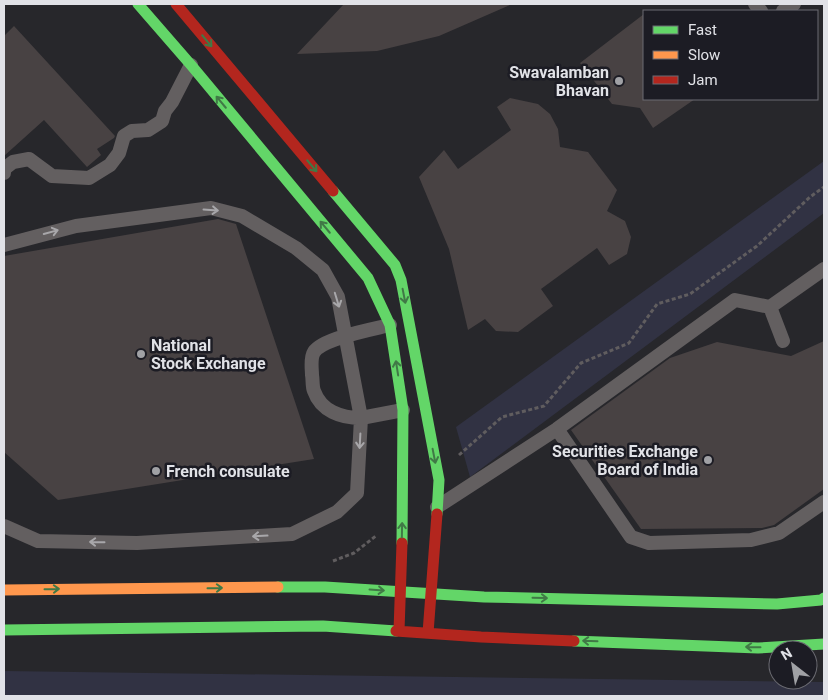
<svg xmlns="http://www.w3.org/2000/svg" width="828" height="700" font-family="Roboto,sans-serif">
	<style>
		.green { fill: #313243 }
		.building { fill: #484243 }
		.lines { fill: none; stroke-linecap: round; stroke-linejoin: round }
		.path { stroke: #605d5f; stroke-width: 3; stroke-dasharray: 4 2.5; stroke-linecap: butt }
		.lane { stroke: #635f60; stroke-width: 14 }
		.fast { stroke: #63d668; stroke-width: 11 }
		.slow { stroke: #ff974d; stroke-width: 11 }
		.jam { stroke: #b3261e; stroke-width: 11 }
		.oneway { stroke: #407946 }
		.oneway2 { stroke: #a8a7aa }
		.poi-dot { fill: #a0a1a5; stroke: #1c1c24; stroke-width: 2 }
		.labels { text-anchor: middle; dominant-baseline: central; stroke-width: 5; stroke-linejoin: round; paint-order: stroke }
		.poi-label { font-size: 16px; font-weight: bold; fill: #e1e2e7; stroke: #1c1c24; text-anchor: end }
	</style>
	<rect width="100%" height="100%" fill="#27272b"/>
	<path class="green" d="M 824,161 L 824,213 L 470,477 L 456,427 Z
		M 4,671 L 824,682 L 824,696 L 4,696 Z"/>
	<path class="building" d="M 344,4 L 512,4 L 439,36 L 377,51 L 297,54 Z
		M 644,14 L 644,99 L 695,99 L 653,128 L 640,108 L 612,104 L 580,63 Z
		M 14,26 L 115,136 L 114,138 L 97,149 L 101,155 L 87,167 L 44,120 L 4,156 L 4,36 Z
		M 510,98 L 538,104 L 550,114 L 558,129 L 560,147 L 588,152 L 617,190 L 607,211 L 625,221 L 631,237 L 627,254 L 609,265 L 597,248 L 541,289 L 553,306 L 518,332 L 496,331 L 485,319 L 468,330 L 449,249 L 419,177 L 444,150 L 458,169 L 511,130 L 497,107 Z
		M 218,219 L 236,224 L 314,459 L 58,500 L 4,452 L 4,256 Z
		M 824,341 L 824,489 L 774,525 L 762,528 L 641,529 L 571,430 L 670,358 L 717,342 L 791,356 Z"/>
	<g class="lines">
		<path class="path" d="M 459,455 L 502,417 L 544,406 L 581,363 L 629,343 L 657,304 L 690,294 L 757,246 L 810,197 L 824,187
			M 333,561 L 354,553 L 377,535"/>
		<path class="lane" d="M 755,4 L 761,11
			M 783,11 L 794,4
			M 4,173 L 4,169 L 13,162 L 29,159 L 52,176 L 89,178 L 110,165 L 119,153 L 124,136 L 132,131 L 148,130 L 162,121 L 165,111 L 172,102 L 191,65
			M 4,245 L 76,226 L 211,208 L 242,216 L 296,248 L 323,270 L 338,297 L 361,418 C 341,418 321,411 314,391 C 312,386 313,380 312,375 C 312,369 310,358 314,352 C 323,338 374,329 390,325
			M 770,307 L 783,341
			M 557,429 L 631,537 L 649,543 L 751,540 L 779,533 L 824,502
			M 437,507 L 557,429 L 735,300 L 770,307 L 824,269
			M 4,526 L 38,541 L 137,543 L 292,534 L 337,512 L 357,493 L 361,418 L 403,410"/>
		<path class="fast" d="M 138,4 L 191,65 L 368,278 L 390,325 L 403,410 L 402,543
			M 333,191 L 395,265 L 401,280 L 439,480 L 437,514
			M 278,587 L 325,587 L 484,597 L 777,604 L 821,600 L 824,598
			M 4,630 L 323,626 L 396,631
			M 574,641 L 758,648 L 824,644"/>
		<path class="slow" d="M 4,590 L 278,587"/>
		<path class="jam" d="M 176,4 L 333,191
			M 396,631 L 481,637 L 574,641
			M 399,631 L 402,543
			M 428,633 L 437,514"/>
	</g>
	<defs><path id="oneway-shaft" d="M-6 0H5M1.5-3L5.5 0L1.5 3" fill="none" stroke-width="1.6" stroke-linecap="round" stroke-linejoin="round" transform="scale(1.25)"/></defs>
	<g class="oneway">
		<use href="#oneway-shaft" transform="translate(207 41) rotate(50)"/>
		<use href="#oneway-shaft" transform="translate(221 102) rotate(-130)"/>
		<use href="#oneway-shaft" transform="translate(312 166) rotate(50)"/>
		<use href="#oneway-shaft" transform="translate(325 227) rotate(-130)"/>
		<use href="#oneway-shaft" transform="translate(404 296) rotate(79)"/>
		<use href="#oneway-shaft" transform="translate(397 368) rotate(-99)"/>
		<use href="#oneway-shaft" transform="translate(434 456) rotate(79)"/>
		<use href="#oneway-shaft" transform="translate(402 530) rotate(-89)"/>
		<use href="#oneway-shaft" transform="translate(215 588) rotate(-1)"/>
		<use href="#oneway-shaft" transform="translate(52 589) rotate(-1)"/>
		<use href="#oneway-shaft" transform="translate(377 590) rotate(4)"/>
		<use href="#oneway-shaft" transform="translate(540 598) rotate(1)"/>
		<use href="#oneway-shaft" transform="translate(590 641) rotate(-178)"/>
		<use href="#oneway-shaft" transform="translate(753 647) rotate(-179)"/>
	</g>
	<g class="oneway2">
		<use href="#oneway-shaft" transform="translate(211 210) rotate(4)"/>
		<use href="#oneway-shaft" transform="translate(51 232) rotate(-15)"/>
		<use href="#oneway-shaft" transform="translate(337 300) rotate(73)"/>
		<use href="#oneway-shaft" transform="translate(360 441) rotate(93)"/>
		<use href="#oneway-shaft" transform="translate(260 536) rotate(177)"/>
		<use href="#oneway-shaft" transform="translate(97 542) rotate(-179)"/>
	</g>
	<g class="poi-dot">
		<circle cx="619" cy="81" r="5"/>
		<circle cx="141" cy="354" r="5"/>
		<circle cx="708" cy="460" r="5"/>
		<circle cx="156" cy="471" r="5"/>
	</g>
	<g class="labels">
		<g class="poi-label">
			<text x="609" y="72">Swavalamban<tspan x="609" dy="18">Bhavan</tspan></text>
			<text x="151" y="345" text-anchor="start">National<tspan x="151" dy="18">Stock Exchange</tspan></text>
			<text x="698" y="451">Securities Exchange<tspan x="698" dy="18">Board of India</tspan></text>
			<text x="166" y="471" text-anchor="start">French consulate</text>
		</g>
	</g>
	<rect width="828" height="700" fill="none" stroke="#e1e2e7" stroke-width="10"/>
	<rect x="643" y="10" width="175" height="90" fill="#1c1c24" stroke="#6b6b72"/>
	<rect x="653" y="26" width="25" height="8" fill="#63d668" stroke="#6b6b72"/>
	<text x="688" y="35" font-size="15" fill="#e1e2e7">Fast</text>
	<rect x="653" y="51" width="25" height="8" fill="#ff974d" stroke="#6b6b72"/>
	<text x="688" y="60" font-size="15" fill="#e1e2e7">Slow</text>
	<rect x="653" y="76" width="25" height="8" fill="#b3261e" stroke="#6b6b72"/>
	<text x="688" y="85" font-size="15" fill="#e1e2e7">Jam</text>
	<g transform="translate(793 665) rotate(329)"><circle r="24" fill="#1c1c24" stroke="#6b6b72"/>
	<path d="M0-4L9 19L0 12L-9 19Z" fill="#a0a1a5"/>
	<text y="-8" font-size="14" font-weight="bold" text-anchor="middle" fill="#e1e2e7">N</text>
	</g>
</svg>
